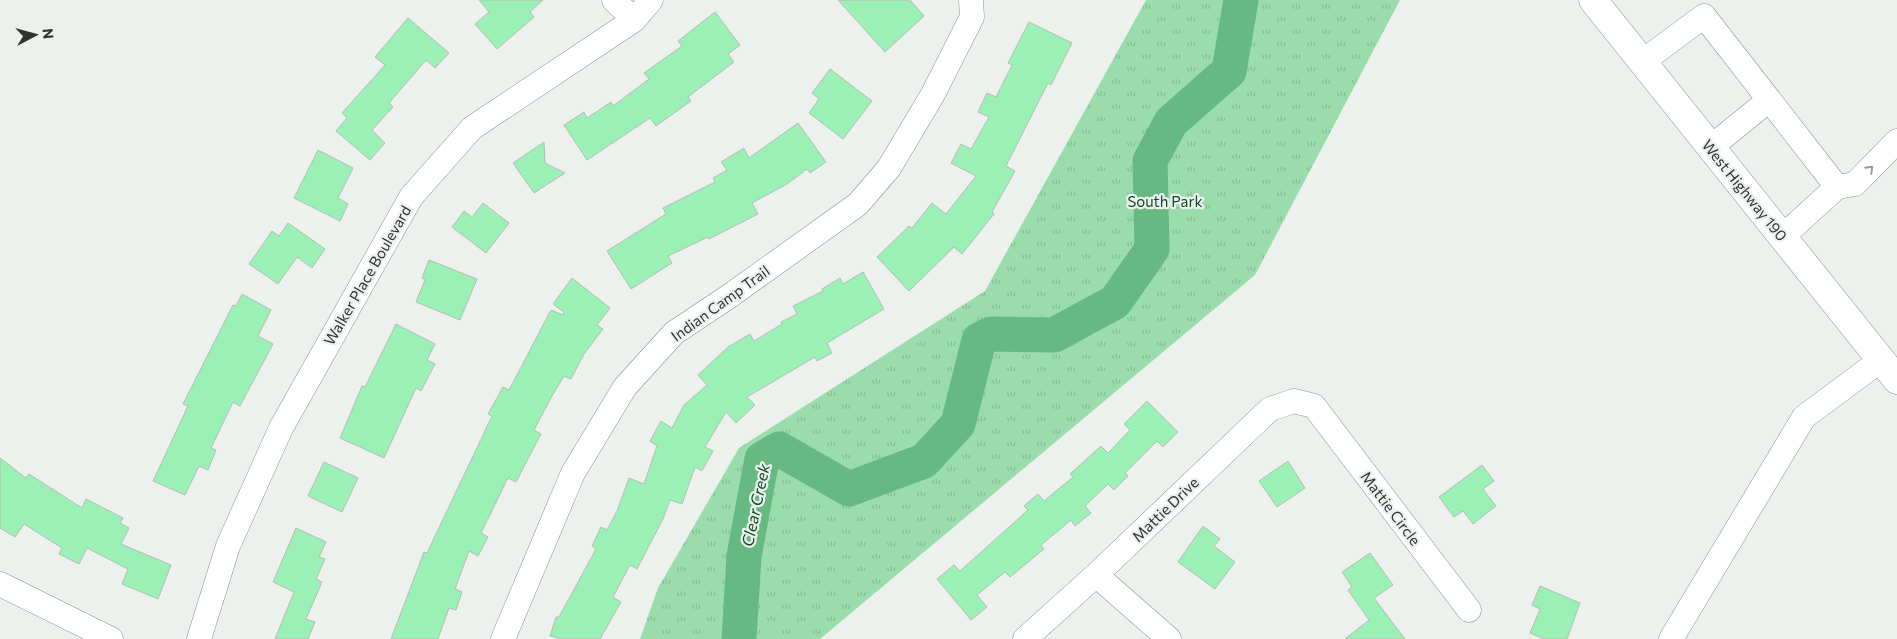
<svg xmlns="http://www.w3.org/2000/svg" width="1897" height="639" font-family="Commissioner,sans-serif">
	<style>
		.grass { fill: url(#grass-tufts) }
		.lines { fill: none; stroke-linecap: round; stroke-linejoin: round }
		.river { stroke: #66ba81; stroke-width: 35 }
		.building { fill: #9bf0b5; stroke: #b7bcb8 }
		.minor-casing { stroke: #8d928e; stroke-width: 25 }
		.major-casing { stroke: #8d928e; stroke-width: 29 }
		.minor { stroke: #fff; stroke-width: 24 }
		.major { stroke: #fff; stroke-width: 28 }
		.oneway { stroke: #989a98 }
		.labels { text-anchor: middle; dominant-baseline: central; stroke-width: 4.5; stroke-linejoin: round; paint-order: stroke }
		.street-label { font-size: 15px; fill: #323432; stroke: #ecf1ed }
		.park-label { font-size: 15px; fill: #084b26; stroke: #ecf1ed }
		.water-label { font-size: 16px; font-style: italic; fill: #0d4e29; stroke: #ecf1ed }
	</style>
	<defs>
		<pattern id="grass-tufts" width="24" height="20" patternUnits="userSpaceOnUse" patternTransform="scale(1.25)"><rect width="24" height="20" fill="#9bdcad"/><path d="M3 7l-1-3M5 7V3M7 7l1-3M15 17l-1-3M17 17v-4M19 17l1-3" fill="none" stroke="#86bd95"/></pattern>
	</defs>
	<rect width="100%" height="100%" fill="#ecf1ed"/>
	<path class="grass" d="M 1146,0 L 1400,0 L 1255,275 L 820,639 L 640,639 L 658,588 L 739,448 L 985,291 Z"/>
	<g class="lines">
		<path class="river" d="M 739,639 L 744,556 L 762,459 L 779,449 L 849,489 L 924,461 L 958,424 L 979,340 L 991,334 L 1054,335 L 1115,302 L 1152,249 L 1150,161 L 1171,122 L 1229,71 L 1241,0"/>
	</g>
	<path class="building" d="M 479,0 L 543,0 L 530,12 L 534,17 L 497,49 L 475,24 L 489,12 Z
		M 838,0 L 910,0 L 924,16 L 885,52 Z
		M 715,12 L 740,45 L 728,54 L 734,62 L 688,97 L 691,101 L 656,126 L 650,118 L 587,160 L 564,125 L 584,112 L 587,118 L 611,102 L 613,106 L 649,79 L 644,73 L 682,46 L 678,41 Z
		M 408,18 L 449,53 L 435,68 L 426,60 L 389,103 L 393,107 L 372,130 L 385,143 L 370,160 L 336,131 L 347,118 L 342,113 L 385,65 L 375,57 Z
		M 1029,22 L 1072,43 L 1051,85 L 1048,83 L 1006,166 L 1015,171 L 992,212 L 994,214 L 962,254 L 954,247 L 909,291 L 877,257 L 909,226 L 912,228 L 932,203 L 946,214 L 976,176 L 951,163 L 961,144 L 971,149 L 989,117 L 978,112 L 987,93 L 996,97 L 1012,65 L 1008,63 Z
		M 830,69 L 872,101 L 843,139 L 809,113 L 819,99 L 812,93 Z
		M 798,123 L 826,162 L 810,173 L 807,169 L 787,184 L 752,203 L 758,214 L 709,239 L 708,237 L 668,256 L 672,263 L 631,289 L 607,251 L 666,214 L 663,208 L 715,182 L 713,178 L 727,170 L 721,162 L 744,148 L 749,158 Z
		M 544,142 L 545,163 L 565,173 L 534,193 L 513,163 Z
		M 318,150 L 353,168 L 338,198 L 348,204 L 340,221 L 294,198 Z
		M 483,203 L 509,223 L 486,253 L 452,227 L 464,211 L 472,217 Z
		M 288,223 L 325,249 L 312,268 L 297,257 L 278,284 L 249,264 L 272,231 L 279,236 Z
		M 429,260 L 477,279 L 460,320 L 416,302 L 425,280 L 422,278 Z
		M 863,272 L 884,309 L 827,343 L 832,353 L 817,361 L 815,357 L 747,397 L 755,405 L 736,423 L 726,412 L 705,447 L 713,451 L 702,471 L 695,467 L 682,504 L 670,500 L 663,519 L 637,569 L 630,565 L 613,597 L 621,602 L 600,639 L 562,639 L 550,636 L 556,617 L 559,617 L 596,549 L 592,546 L 601,527 L 607,530 L 617,511 L 629,478 L 644,484 L 657,446 L 650,441 L 661,421 L 672,428 L 684,405 L 707,385 L 698,375 L 728,347 L 750,334 L 754,341 L 782,324 L 781,322 L 797,314 L 793,306 L 823,291 L 822,289 L 840,278 L 843,284 Z
		M 572,278 L 610,308 L 597,325 L 603,329 L 584,354 L 571,379 L 564,376 L 552,396 L 534,430 L 541,434 L 516,482 L 508,478 L 481,533 L 488,537 L 478,556 L 469,551 L 455,589 L 462,592 L 456,610 L 449,608 L 438,639 L 391,639 L 424,552 L 427,553 L 492,416 L 488,414 L 503,387 L 509,390 L 551,310 L 563,315 L 564,312 L 553,304 Z
		M 242,294 L 271,310 L 258,336 L 273,344 L 240,406 L 233,402 L 211,448 L 216,450 L 208,470 L 199,466 L 185,495 L 153,481 L 188,406 L 183,404 L 233,305 L 236,306 Z
		M 396,324 L 435,344 L 427,360 L 435,364 L 421,391 L 416,388 L 384,458 L 340,438 L 362,386 L 365,387 Z
		M 1147,401 L 1178,432 L 1163,447 L 1157,441 L 1125,473 L 1128,476 L 1114,490 L 1108,484 L 1085,506 L 1091,513 L 1075,526 L 1071,520 L 1041,545 L 1044,549 L 1010,577 L 1005,572 L 977,595 L 987,607 L 971,620 L 937,579 L 954,565 L 960,571 L 1028,510 L 1024,506 L 1038,494 L 1044,501 L 1073,477 L 1070,474 L 1101,446 L 1108,453 L 1130,430 L 1124,424 Z
		M 0,458 L 26,478 L 29,474 L 82,508 L 86,499 L 123,518 L 120,523 L 129,528 L 121,544 L 171,565 L 158,599 L 122,584 L 128,569 L 87,548 L 79,564 L 59,554 L 62,548 L 24,524 L 15,537 L 0,528 Z
		M 1288,461 L 1305,488 L 1277,507 L 1259,481 Z
		M 324,462 L 358,478 L 342,512 L 308,496 Z
		M 1482,465 L 1494,481 L 1483,489 L 1496,506 L 1473,524 L 1463,511 L 1454,517 L 1439,497 Z
		M 1203,526 L 1220,539 L 1214,546 L 1235,562 L 1215,589 L 1178,562 Z
		M 296,528 L 326,542 L 319,557 L 325,559 L 316,579 L 322,582 L 306,619 L 315,622 L 308,639 L 275,639 L 294,592 L 273,582 Z
		M 1370,553 L 1393,585 L 1374,598 L 1405,639 L 1345,639 L 1369,620 L 1348,590 L 1352,587 L 1342,572 Z
		M 1540,586 L 1580,603 L 1567,639 L 1544,639 L 1530,633 L 1540,609 L 1532,605 Z"/>
	<g class="lines">
		<g class="minor-casing">
			<path id="minor" d="M 614,0 L 634,20
				M 1642,62 L 1704,16 L 1837,187 L 1782,237
				M 1711,147 L 1769,100
				M 1837,187 L 1855,184 L 1897,141
				M 1096,575 L 1169,639
				M 0,584 L 111,639
				M 199,639 L 228,546 L 281,428 L 411,197 L 472,128 L 634,20 L 651,0
				M 503,639 L 573,473 L 625,387 L 674,333 L 731,295 L 858,204 L 889,168 L 933,94 L 972,17 L 971,0
				M 1025,639 L 1096,575 L 1270,409 L 1294,401 L 1314,406 L 1469,610
				M 1671,639 L 1804,417 L 1881,360"/>
		</g>
		<g class="major-casing">
			<path id="major" d="M 1593,0 L 1897,380"/>
		</g>
		<use href="#minor" class="minor"/>
		<use href="#major" class="major"/>
	</g>
	<defs><path id="oneway-chevron" d="M-2-3.5L2.5 0L-2 3.5" fill="none" stroke-width="1.6" stroke-linecap="round" stroke-linejoin="round" transform="scale(1.25)"/></defs>
	<use class="oneway" href="#oneway-chevron" transform="translate(1870 169) rotate(-45)"/>
	<g class="labels">
		<g class="street-label">
			<text transform="translate(1745 190) rotate(51)">West Highway 190</text>
			<text transform="translate(367 275) rotate(-60)">Walker Place Boulevard</text>
			<text transform="translate(720 303) rotate(-36)">Indian Camp Trail</text>
			<text transform="translate(1391 508) rotate(53)">Mattie Circle</text>
			<text transform="translate(1165 509) rotate(-44)">Mattie Drive</text>
		</g>
		<g class="park-label">
			<text x="1165" y="201">South Park</text>
		</g>
		<g class="water-label">
			<text transform="translate(755 505) rotate(-78)">Clear Creek</text>
		</g>
	</g>
	<g transform="translate(35 35) rotate(84)" stroke="#ecf1ed" stroke-width="4" paint-order="stroke">
	<path d="M0-4L9 19L0 12L-9 19Z" fill="#323432"/>
	<text y="-8" font-size="14" font-weight="bold" text-anchor="middle" fill="#323432">N</text>
	</g>
</svg>
